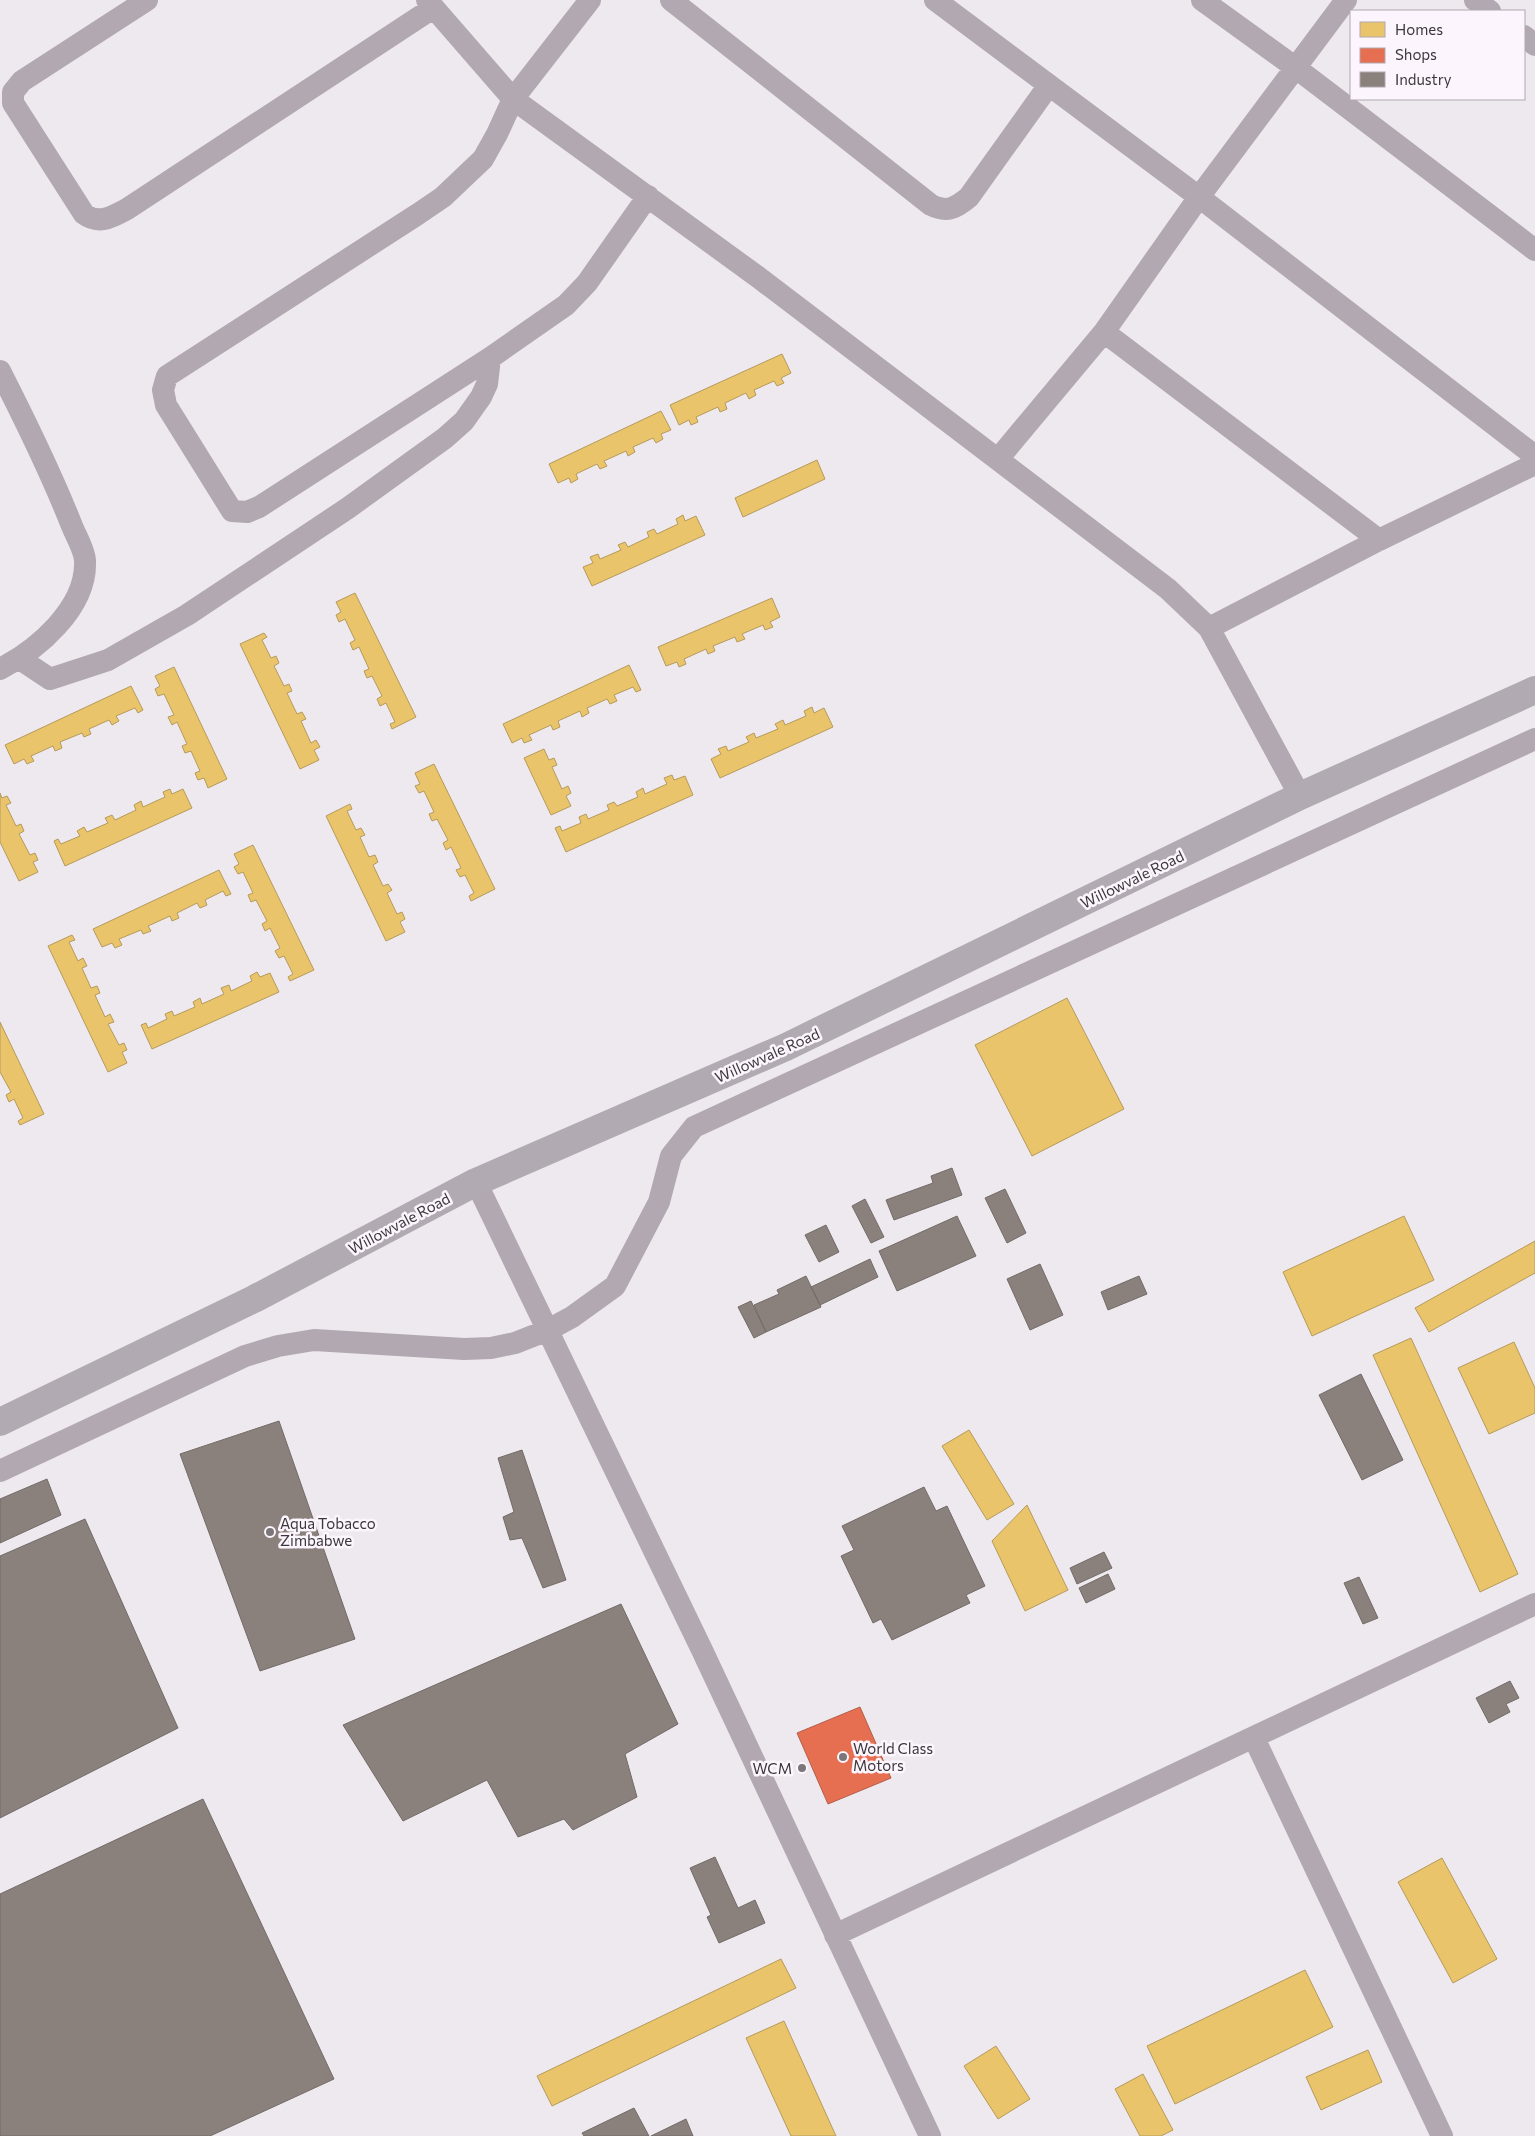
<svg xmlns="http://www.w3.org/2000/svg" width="1535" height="2136" font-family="Commissioner,sans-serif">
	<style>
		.homes { fill: #e9c46a; stroke: #b59a5c }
		.shops { fill: #e76f51; stroke: #b35e4a }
		.industry { fill: #8a817c; stroke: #726b68 }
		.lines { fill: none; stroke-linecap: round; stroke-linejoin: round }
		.minor { stroke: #b1a8b1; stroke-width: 22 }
		.major { stroke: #b2aab3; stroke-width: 28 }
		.poi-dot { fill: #7a767a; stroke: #fcf5fd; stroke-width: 2 }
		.labels { text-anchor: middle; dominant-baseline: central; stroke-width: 5; stroke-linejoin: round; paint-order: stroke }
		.street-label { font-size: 15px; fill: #3b383b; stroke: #fcf5fd }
		.poi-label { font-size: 15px; fill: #3b383b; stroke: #fcf5fd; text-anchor: start }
	</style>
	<rect width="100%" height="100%" fill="#eee9ee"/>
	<path class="homes" d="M 782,354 L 791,373 L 781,378 L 784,383 L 777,386 L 774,381 L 754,390 L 756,395 L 749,399 L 746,393 L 725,403 L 727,409 L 720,412 L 718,407 L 696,417 L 698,422 L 691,425 L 689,420 L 679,425 L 670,405 Z
		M 661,411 L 671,430 L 661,434 L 663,439 L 656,443 L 653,438 L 633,447 L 635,452 L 628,456 L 626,451 L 604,461 L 607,466 L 600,469 L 597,464 L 576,474 L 578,479 L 571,483 L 569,478 L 558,483 L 549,464 Z
		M 817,460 L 825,479 L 743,517 L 735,498 Z
		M 683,515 L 685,521 L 696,516 L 705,535 L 592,586 L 583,567 L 593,563 L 590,557 L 598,554 L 600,559 L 621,550 L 618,545 L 625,542 L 628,547 L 649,537 L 647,532 L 654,529 L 657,534 L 678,524 L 676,519 Z
		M 355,593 L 416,717 L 392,729 L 390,724 L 395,722 L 386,703 L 380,706 L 377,699 L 382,696 L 372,676 L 367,678 L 364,671 L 369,669 L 359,647 L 353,650 L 350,643 L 355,640 L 345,619 L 339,622 L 336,615 L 341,612 L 336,602 Z
		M 772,598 L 780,617 L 770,622 L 773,627 L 765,630 L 763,625 L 742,634 L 745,639 L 737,642 L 735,637 L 713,646 L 715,651 L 708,654 L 706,649 L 684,659 L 686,664 L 679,667 L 677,662 L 666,666 L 658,647 Z
		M 264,633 L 267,637 L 262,640 L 271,658 L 276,656 L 279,663 L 274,666 L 284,686 L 289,684 L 292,691 L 287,693 L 297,714 L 302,712 L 306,719 L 301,721 L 311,743 L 316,740 L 320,747 L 314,750 L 319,760 L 300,769 L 240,644 Z
		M 629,665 L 641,690 L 636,692 L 633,687 L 614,695 L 617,701 L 610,704 L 607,699 L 587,708 L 589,713 L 582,717 L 580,711 L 558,721 L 560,727 L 553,730 L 551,725 L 529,735 L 532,740 L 524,743 L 522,738 L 512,743 L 503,724 Z
		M 174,667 L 227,779 L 208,788 L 204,778 L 198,780 L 195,773 L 200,771 L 191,751 L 185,753 L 182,746 L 187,744 L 177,722 L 172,725 L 168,717 L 174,715 L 164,694 L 158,696 L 155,689 L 160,686 L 155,676 Z
		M 131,686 L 143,710 L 138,713 L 135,708 L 116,716 L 119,721 L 112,725 L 109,720 L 89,729 L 91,734 L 84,737 L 82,733 L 60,742 L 62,748 L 55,751 L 53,746 L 31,756 L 34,761 L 27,764 L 24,759 L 14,764 L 5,745 Z
		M 812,707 L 814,713 L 824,708 L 833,727 L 720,778 L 711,759 L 721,754 L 718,749 L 726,746 L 728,751 L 749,742 L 746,737 L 754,733 L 756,738 L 778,729 L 775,724 L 783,720 L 785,725 L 806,716 L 804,711 Z
		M 544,749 L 549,760 L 554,758 L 557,765 L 552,767 L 562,789 L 568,786 L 571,793 L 566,796 L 571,806 L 551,815 L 524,758 Z
		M 434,764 L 495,889 L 471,901 L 469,896 L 474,893 L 465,875 L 460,877 L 456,870 L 461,868 L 451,847 L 446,850 L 443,843 L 448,840 L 437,819 L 432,821 L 429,814 L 434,812 L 424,791 L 419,793 L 415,786 L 420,784 L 415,773 Z
		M 672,775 L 674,780 L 685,776 L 693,795 L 566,852 L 555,828 L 560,826 L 562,831 L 581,823 L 579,817 L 586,814 L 588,819 L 609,810 L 607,805 L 614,802 L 617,806 L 638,797 L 636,792 L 643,788 L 645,794 L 667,784 L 664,778 Z
		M 170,789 L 172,794 L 183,789 L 192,808 L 65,866 L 54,841 L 58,839 L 61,844 L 80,836 L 77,831 L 84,827 L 87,832 L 108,823 L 105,818 L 112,815 L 115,820 L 136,810 L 134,805 L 141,801 L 143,807 L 165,797 L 163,792 Z
		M 0,793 L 2,798 L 7,796 L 11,803 L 6,805 L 16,826 L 21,824 L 24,831 L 19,834 L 30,855 L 35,853 L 38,860 L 33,862 L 38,872 L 19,881 L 0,842 Z
		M 350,804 L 352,809 L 347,811 L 356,830 L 361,828 L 365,835 L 360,837 L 369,857 L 375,855 L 378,862 L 373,865 L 383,886 L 388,884 L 392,890 L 387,893 L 397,914 L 402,912 L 405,919 L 400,922 L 405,932 L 386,941 L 326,816 Z
		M 253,845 L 314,970 L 290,981 L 288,977 L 293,974 L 284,956 L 279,958 L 275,951 L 280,948 L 270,928 L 265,931 L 262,924 L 267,921 L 256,900 L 251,902 L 248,895 L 253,893 L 243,872 L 238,874 L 234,867 L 239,864 L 234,854 Z
		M 219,870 L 231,894 L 226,896 L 223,891 L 205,900 L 207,905 L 200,908 L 197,903 L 177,913 L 179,918 L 172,921 L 170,916 L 148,926 L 151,931 L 143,934 L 141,930 L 119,939 L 122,945 L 115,948 L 112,943 L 102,947 L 93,929 Z
		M 72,935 L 75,940 L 69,942 L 78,961 L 83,958 L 87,966 L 82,968 L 91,988 L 97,986 L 100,993 L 95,995 L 105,1017 L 110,1014 L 114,1022 L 108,1024 L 119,1045 L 124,1043 L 127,1050 L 122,1052 L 127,1063 L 108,1072 L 48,946 Z
		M 257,972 L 260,977 L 270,973 L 279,992 L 152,1049 L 141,1025 L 146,1023 L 148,1028 L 167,1019 L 165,1014 L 172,1011 L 174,1016 L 195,1007 L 193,1002 L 200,998 L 202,1004 L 224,994 L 221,988 L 229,985 L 231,991 L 252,981 L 250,976 Z
		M 1067,998 L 1124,1109 L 1032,1156 L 975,1045 Z
		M 0,1022 L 44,1114 L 20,1125 L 18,1121 L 23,1118 L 14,1099 L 9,1102 L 6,1095 L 11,1092 L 0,1072 Z
		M 1404,1216 L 1434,1280 L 1312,1336 L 1283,1272 Z
		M 1535,1241 L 1535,1273 L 1429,1332 L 1415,1308 Z
		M 1411,1338 L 1518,1574 L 1480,1592 L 1373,1355 Z
		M 1514,1342 L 1535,1388 L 1535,1413 L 1489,1434 L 1458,1368 Z
		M 969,1430 L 1014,1504 L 987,1520 L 942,1446 Z
		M 1027,1505 L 1068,1590 L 1025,1611 L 992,1541 Z
		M 1442,1858 L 1497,1959 L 1453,1983 L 1398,1882 Z
		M 781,1959 L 796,1988 L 552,2106 L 537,2076 Z
		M 1305,1970 L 1333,2027 L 1175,2104 L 1147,2046 Z
		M 784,2021 L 836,2136 L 791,2136 L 746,2038 Z
		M 996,2046 L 1030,2099 L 998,2119 L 964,2066 Z
		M 1368,2050 L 1382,2082 L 1321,2110 L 1306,2077 Z
		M 1143,2074 L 1173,2130 L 1161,2136 L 1140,2136 L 1115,2089 Z"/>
	<path class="shops" d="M 860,1707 L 891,1778 L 828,1804 L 797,1733 Z"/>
	<path class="industry" d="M 952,1168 L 962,1195 L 894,1220 L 886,1200 L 933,1183 L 931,1176 Z
		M 1005,1189 L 1026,1233 L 1007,1243 L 985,1198 Z
		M 865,1199 L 884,1237 L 871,1243 L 852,1206 Z
		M 957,1216 L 976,1256 L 897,1291 L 879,1251 Z
		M 826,1225 L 839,1252 L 819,1262 L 805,1235 Z
		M 870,1259 L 878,1277 L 820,1305 L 811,1287 Z
		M 1040,1264 L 1063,1315 L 1030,1330 L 1007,1279 Z
		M 806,1276 L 821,1307 L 766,1332 L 754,1305 L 779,1294 L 777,1290 Z
		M 1139,1276 L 1147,1294 L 1108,1310 L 1101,1292 Z
		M 751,1301 L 766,1332 L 754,1338 L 738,1307 Z
		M 1361,1374 L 1403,1460 L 1362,1480 L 1319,1395 Z
		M 279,1421 L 355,1639 L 260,1671 L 180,1454 Z
		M 522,1450 L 566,1580 L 543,1588 L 522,1538 L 510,1540 L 503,1517 L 514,1512 L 498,1458 Z
		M 47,1479 L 61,1515 L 0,1543 L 0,1499 Z
		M 924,1487 L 936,1511 L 947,1506 L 985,1586 L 966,1595 L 970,1603 L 892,1640 L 881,1619 L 873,1623 L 841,1556 L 854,1550 L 842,1526 Z
		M 85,1519 L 178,1728 L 0,1818 L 0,1556 Z
		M 1104,1552 L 1112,1568 L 1077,1584 L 1070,1568 Z
		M 1108,1574 L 1115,1589 L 1086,1603 L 1079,1588 Z
		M 1359,1577 L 1378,1618 L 1363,1624 L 1344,1583 Z
		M 621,1604 L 678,1724 L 625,1754 L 637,1797 L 573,1830 L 564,1819 L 518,1837 L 487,1780 L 403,1821 L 343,1725 Z
		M 1510,1681 L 1519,1698 L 1506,1704 L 1510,1712 L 1489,1723 L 1476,1698 Z
		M 203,1799 L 334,2079 L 210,2136 L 0,2136 L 0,1894 Z
		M 715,1857 L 738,1908 L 755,1900 L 765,1923 L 719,1943 L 707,1917 L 711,1915 L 690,1868 Z
		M 634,2108 L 649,2136 L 584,2136 L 582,2133 Z
		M 686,2119 L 693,2136 L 651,2136 Z"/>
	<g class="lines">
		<path class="minor" d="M 147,0 L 22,81 L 13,92 L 13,103 L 84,214 C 99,225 112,217 127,209 L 433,8
			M 427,0 L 513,99 L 758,277 L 1168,589 L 1209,628 L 1300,796
			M 590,0 L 513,99 L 497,134 L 483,159 L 443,197 L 418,214 L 167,376 L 163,390 L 166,405 L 232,511 L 247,512 L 259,507 L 490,358 L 566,305 L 587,283 L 648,196
			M 671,0 L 931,205 C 947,213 956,208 969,197 L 1049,85
			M 935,0 L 1199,197 L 1535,456
			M 1202,0 L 1296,68 L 1535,250
			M 1475,0 L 1490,11
			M 1524,36 L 1535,45
			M 1104,332 L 1379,540
			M 0,371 C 26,422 51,473 72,526 C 76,536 85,551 85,561 C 87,608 37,650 0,669
			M 998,459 L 1104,332 L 1199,197 L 1346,0
			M 1209,628 L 1379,540 L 1535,464
			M 20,659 L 50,679 L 108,660 L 187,615 L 348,508 L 445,438 L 464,421 L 481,397 L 487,384 L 490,358
			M 476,1182 L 702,1650 L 930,2136
			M 0,1471 L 245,1356 L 278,1346 L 314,1340 L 464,1349 L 491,1348 L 515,1343 L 548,1330 L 572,1317 L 615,1286 L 659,1202 L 671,1156 L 694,1127 L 1535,739
			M 1254,1738 L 1442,2136
			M 835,1935 L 1535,1604"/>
		<path class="major" d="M 0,1422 L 254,1299 L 476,1182 L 786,1047 L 1300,796 L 1535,690"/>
	</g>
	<g class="poi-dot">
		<circle cx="270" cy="1532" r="5"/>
		<circle cx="843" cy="1757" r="5"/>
		<circle cx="802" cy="1768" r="5"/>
	</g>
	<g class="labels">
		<g class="street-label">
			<text transform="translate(1132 879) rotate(-26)">Willowvale Road</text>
			<text transform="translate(767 1055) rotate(-24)">Willowvale Road</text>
			<text transform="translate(399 1223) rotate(-28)">Willowvale Road</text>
		</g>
		<g class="poi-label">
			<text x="280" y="1523">Aqua Tobacco<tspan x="280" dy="17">Zimbabwe</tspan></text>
			<text x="853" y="1748">World Class<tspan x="853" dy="17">Motors</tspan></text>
			<text x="792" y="1768" text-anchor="end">WCM</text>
		</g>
	</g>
	<rect x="1350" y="10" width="175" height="90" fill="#fcf5fd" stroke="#afa9af"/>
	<rect x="1360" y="22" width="25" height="15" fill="#e9c46a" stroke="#afa9af"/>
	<text x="1395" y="35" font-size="15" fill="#3b383b">Homes</text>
	<rect x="1360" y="48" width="25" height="15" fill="#e76f51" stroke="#afa9af"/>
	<text x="1395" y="60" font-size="15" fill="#3b383b">Shops</text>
	<rect x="1360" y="72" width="25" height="15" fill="#8a817c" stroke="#afa9af"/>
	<text x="1395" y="85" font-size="15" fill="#3b383b">Industry</text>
</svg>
